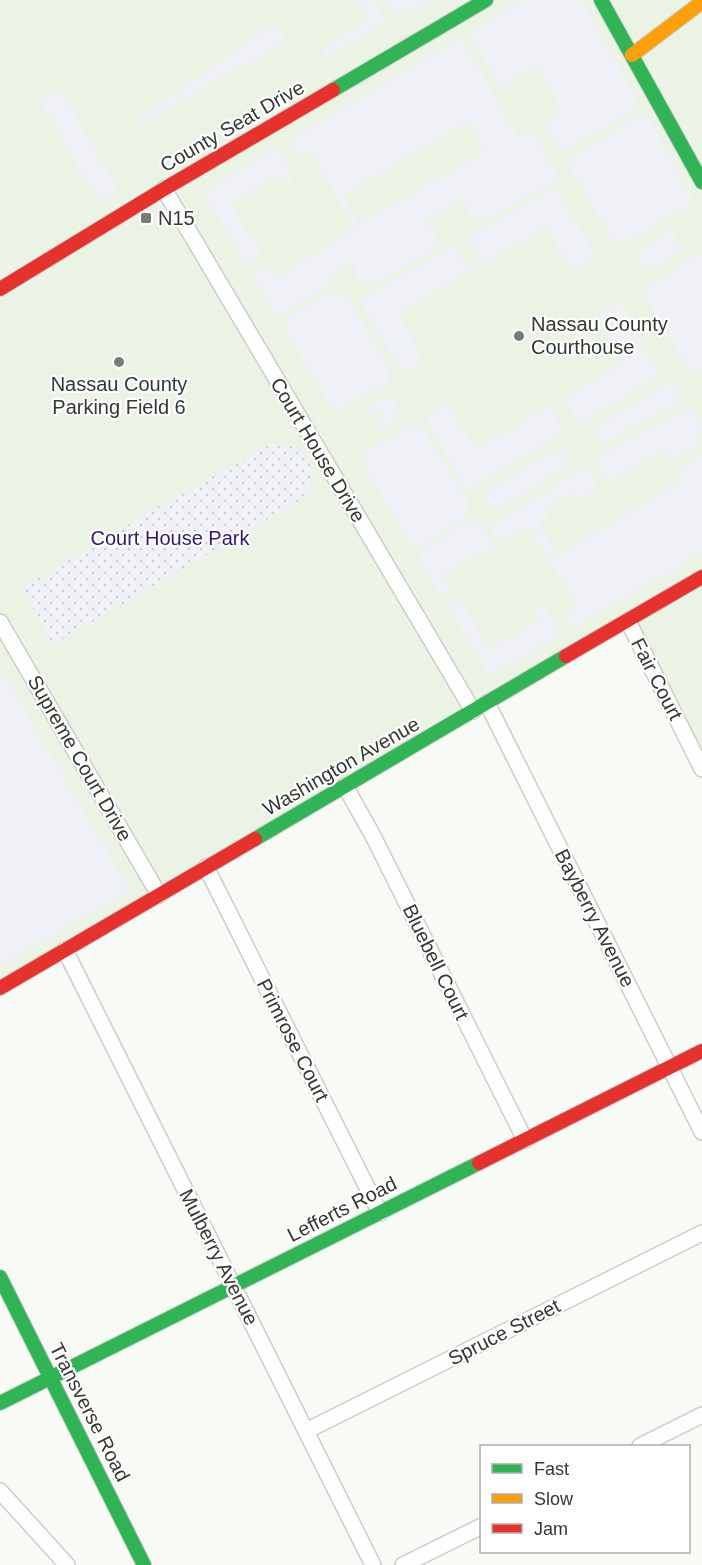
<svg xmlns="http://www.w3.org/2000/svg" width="702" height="1565" font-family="Arial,sans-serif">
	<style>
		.built { fill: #ebf3e5 }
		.green { fill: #f0f1f6; fill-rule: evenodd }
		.park { fill: url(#park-dots) }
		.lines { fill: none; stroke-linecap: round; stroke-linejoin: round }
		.street-casing { stroke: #ccceca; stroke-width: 18 }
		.fast-casing { stroke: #ccceca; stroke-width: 16 }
		.slow-casing { stroke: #ccceca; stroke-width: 16 }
		.jam-casing { stroke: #ccceca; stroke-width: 16 }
		.street { stroke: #fefefe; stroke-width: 15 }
		.fast { stroke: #30b455; stroke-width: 14 }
		.slow { stroke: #ff9f0a; stroke-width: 14 }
		.jam { stroke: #e5322d; stroke-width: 14 }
		.poi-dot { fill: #797c76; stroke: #fff; stroke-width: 2 }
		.labels { text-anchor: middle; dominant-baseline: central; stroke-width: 4.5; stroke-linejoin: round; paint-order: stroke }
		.street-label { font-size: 20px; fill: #343732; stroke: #fff }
		.poi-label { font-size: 20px; fill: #343732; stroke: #fff; text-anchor: start }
		.park-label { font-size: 20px; fill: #33176f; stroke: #fff }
	</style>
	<defs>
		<pattern id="park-dots" width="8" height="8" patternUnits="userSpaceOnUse" patternTransform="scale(1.5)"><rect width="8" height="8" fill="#f0f1f6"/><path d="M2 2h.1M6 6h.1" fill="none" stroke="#cecfd3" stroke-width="1.8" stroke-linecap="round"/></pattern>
	</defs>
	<rect width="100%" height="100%" fill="#f8fbf5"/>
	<path class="built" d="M 0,0 L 702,0 L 702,769 L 628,621 L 0,988 Z"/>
	<path class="green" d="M 359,0 L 374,0 L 386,22 L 326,58 L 324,52 L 326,46 L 370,19 Z
		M 384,0 L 432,0 L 404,15 L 396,17 Z
		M 524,0 L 582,0 L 640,106 L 568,150 L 558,148 L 544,123 L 562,112 L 537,66 L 504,86 L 500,86 L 468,33 Z
		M 275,23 L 286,40 L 269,51 L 135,127 L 133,123 Z
		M 461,37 L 519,138 L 532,131 L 559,179 L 483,222 L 467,214 L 466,197 L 423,222 C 436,230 437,231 438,248 L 369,287 C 354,275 357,281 354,262 L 335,273 L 333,283 L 282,314 L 273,312 L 253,273 L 267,265 L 276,278 L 355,229 L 310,150 L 296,157 L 287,142 ZM 468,122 L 485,152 L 359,224 L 343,195 Z
		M 60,89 L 117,189 L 97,201 L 40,100 Z
		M 645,112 L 692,197 L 688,205 L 623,244 L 613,240 L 569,166 L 570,158 Z
		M 277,148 L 293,176 L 289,184 L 286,185 L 279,175 L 231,204 L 251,240 L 256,242 L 261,253 L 248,264 L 243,259 L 212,207 L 206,200 L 206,190 Z
		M 555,186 L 596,257 L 573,272 L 546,227 L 398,313 L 423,360 L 407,371 L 399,367 L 359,300 L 454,246 L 467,268 L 481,259 L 469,237 Z
		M 670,231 L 673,231 L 676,237 L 673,240 L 674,243 L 683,244 L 684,250 L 652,269 L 642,266 L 637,257 L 640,249 Z
		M 702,253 L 702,369 L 694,373 L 689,370 L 646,297 L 647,286 Z
		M 328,293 L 349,298 L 390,370 L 386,383 L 339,410 L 331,408 L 287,333 L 288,317 Z
		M 621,302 L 660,375 L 580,424 L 563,399 L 623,364 L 596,317 Z
		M 667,384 L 675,386 L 680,396 L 678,404 L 607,442 L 600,441 L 596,433 L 600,425 Z
		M 384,397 L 393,399 L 400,413 L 397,419 L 374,431 L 375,421 L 384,416 L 382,410 L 372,415 L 365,414 L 363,410 Z
		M 447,402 L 476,450 L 550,406 L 563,433 L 467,491 L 429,426 L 429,414 Z
		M 692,407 L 702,427 L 702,431 L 696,437 L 700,444 L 671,462 L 664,450 L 607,483 L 593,459 Z
		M 410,425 L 425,431 L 470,504 L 463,520 L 419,547 L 409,542 L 362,462 L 363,453 Z
		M 556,449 L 562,452 L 567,461 L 565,469 L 497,509 L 491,506 L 487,498 L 490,490 Z
		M 702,455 L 702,553 L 572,628 L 567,620 L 567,613 L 577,606 L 528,527 L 500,543 L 491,531 L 492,524 L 588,466 L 598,488 L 578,500 L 573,493 L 546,509 L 549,517 L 538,523 L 557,555 L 682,481 L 677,471 Z
		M 469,521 L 481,523 L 495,545 L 444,574 L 450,586 L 449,592 L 442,597 L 419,561 L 421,551 Z
		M 454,600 L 462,603 L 489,649 L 540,620 L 534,610 L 540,606 L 546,608 L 562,634 L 493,675 L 486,672 L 447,605 Z
		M 0,667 L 130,891 L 0,965 Z"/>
	<path class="park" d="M 281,443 C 313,451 323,479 297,502 L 53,645 L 22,588 L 151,511 L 266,447 Z"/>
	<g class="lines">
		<g class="street-casing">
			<path id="street" d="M 164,189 L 473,711
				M 628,621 L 702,769
				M 0,622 L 159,895
				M 487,703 L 702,1132
				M 345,786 L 372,834 L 525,1140
				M 206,867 L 380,1213
				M 65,950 L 373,1565
				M 306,1431 L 702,1233
				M 640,1446 L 702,1415
				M 0,1491 L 67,1565
				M 403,1565 L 482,1526"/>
		</g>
		<g class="fast-casing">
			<path id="fast" d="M 601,0 L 702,182
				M 333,90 L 486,0
				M 255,839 L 566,656
				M 0,1277 L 144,1565
				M 0,1403 L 479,1163"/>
		</g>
		<g class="slow-casing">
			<path id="slow" d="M 632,55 L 702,2"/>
		</g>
		<g class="jam-casing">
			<path id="jam" d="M 0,289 L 164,189 L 333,90
				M 566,656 L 702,577
				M 0,988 L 255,839
				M 479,1163 L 702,1051"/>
		</g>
		<use href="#street" class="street"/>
		<use href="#fast" class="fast"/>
		<use href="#slow" class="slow"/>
		<use href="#jam" class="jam"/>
	</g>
	<g class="poi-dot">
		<rect x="140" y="212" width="12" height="12" rx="3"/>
		<circle cx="519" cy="336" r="6"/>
		<circle cx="119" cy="362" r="6"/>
	</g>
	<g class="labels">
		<g class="street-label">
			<text transform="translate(232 126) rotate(-30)">County Seat Drive</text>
			<text transform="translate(318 450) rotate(59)">Court House Drive</text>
			<text transform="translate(657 679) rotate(63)">Fair Court</text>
			<text transform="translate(80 758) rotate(60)">Supreme Court Drive</text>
			<text transform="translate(341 766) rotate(-30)">Washington Avenue</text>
			<text transform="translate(595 918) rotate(63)">Bayberry Avenue</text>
			<text transform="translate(436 962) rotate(64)">Bluebell Court</text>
			<text transform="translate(293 1040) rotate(63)">Primrose Court</text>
			<text transform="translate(342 1209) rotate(-27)">Lefferts Road</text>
			<text transform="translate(219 1257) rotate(63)">Mulberry Avenue</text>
			<text transform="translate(504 1332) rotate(-27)">Spruce Street</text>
			<text transform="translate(90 1412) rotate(63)">Transverse Road</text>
		</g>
		<g class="poi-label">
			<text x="158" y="218">N15</text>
			<text x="531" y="324">Nassau County<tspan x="531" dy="23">Courthouse</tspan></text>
			<text x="119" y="384" text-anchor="middle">Nassau County<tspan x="119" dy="23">Parking Field 6</tspan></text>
		</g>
		<g class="park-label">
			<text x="170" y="538">Court House Park</text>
		</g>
	</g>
	<rect x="480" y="1445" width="210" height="108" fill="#ffffff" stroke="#aeafad" stroke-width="1.5"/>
	<rect x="492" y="1464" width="30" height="9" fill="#30b455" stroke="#aeafad" stroke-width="1.5"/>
	<text x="534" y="1475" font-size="18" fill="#343732">Fast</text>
	<rect x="492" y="1494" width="30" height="9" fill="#ff9f0a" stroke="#aeafad" stroke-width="1.5"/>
	<text x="534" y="1505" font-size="18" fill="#343732">Slow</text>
	<rect x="492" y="1524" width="30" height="9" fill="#e5322d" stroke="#aeafad" stroke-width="1.5"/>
	<text x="534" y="1535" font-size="18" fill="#343732">Jam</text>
</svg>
